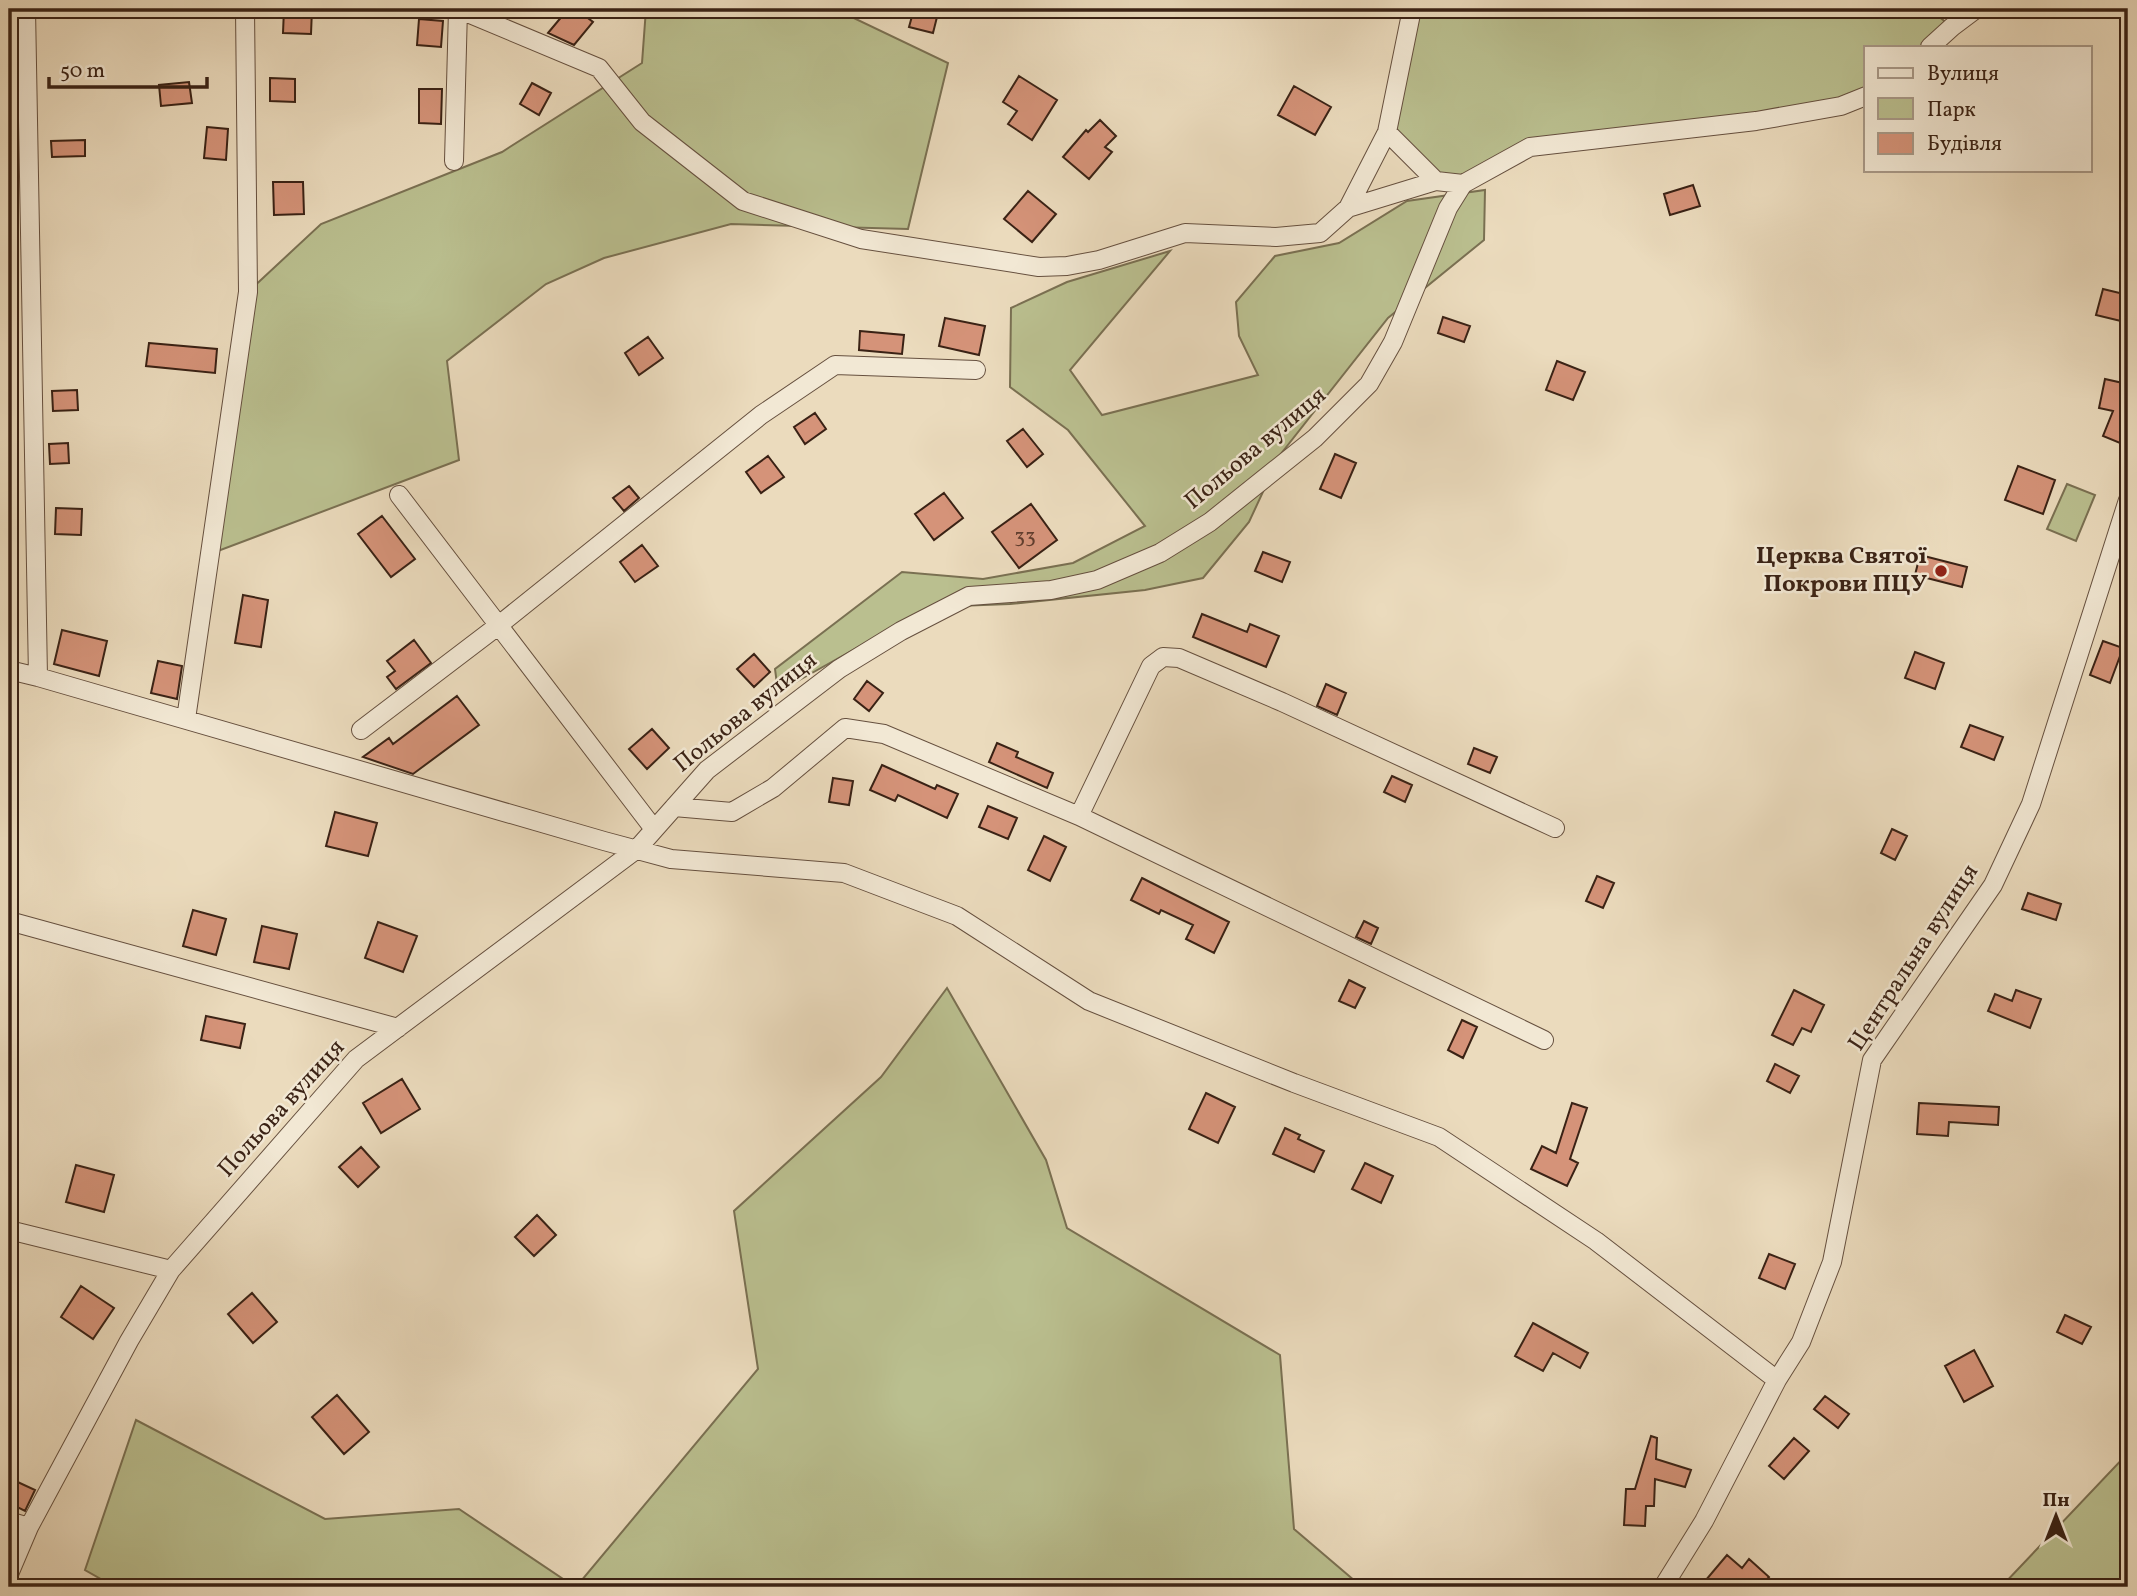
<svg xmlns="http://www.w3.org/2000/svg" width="2137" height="1596" font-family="Vollkorn,serif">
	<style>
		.green { fill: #babf8f; stroke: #7a7052; stroke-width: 2 }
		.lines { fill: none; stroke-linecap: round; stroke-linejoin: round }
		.stream { stroke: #727e71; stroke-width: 6 }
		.building { fill: #d59379; stroke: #3a2215; stroke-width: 2 }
		.minor-casing { stroke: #66503f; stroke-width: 20 }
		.minor { stroke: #f2e8d4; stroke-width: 18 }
		.poi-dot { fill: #8f2418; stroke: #f2e8d4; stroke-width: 2.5 }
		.labels { text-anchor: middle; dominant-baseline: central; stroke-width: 5; stroke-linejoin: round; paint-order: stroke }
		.number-label { font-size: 21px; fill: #613e2e }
		.street-label { font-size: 24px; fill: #3a2215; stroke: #f2e8d4 }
		.poi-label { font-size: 24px; font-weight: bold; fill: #3a2215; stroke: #f2e8d4; text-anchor: end }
	</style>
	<rect width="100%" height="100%" fill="#ebdbbd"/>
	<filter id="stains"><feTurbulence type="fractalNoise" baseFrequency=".00286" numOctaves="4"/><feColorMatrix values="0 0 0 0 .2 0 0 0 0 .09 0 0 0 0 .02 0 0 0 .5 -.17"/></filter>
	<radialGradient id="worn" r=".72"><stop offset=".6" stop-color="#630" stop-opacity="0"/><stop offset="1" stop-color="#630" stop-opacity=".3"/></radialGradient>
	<path class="green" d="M 646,9 L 835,9 L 948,63 L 908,229 L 731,224 L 604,258 L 546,284 L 447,361 L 459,460 L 210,554 L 248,292 L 321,224 L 502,152 L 642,63 Z
		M 1412,9 L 1929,9 L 1952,27 L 1930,47 L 1866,47 L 1866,96 L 1530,147 L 1480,173 L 1436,181 L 1387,132 Z
		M 1485,190 L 1484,240 L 1388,318 L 1280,455 L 1249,522 L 1203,578 L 1145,590 L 1010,604 L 930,607 L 778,692 L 775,669 L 902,572 L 983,579 L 1073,563 L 1145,526 L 1068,430 L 1010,387 L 1011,308 L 1067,282 L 1170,251 L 1070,370 L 1102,415 L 1258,375 L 1239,336 L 1236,302 L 1275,256 L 1339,243 L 1407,201 Z
		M 2067,484 L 2095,495 L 2076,541 L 2047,529 Z
		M 947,988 L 1046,1160 L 1067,1228 L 1280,1355 L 1294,1529 L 1362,1587 L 576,1587 L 758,1369 L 734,1211 L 881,1077 Z
		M 136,1420 L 325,1519 L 459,1509 L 575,1587 L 115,1587 L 85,1570 Z
		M 2128,1453 L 2128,1587 L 2001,1587 Z"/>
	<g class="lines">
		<path class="stream" d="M 2122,1541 L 2128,1534
			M 2071,1587 L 2075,1584"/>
	</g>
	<path class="building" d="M 284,9 L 312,9 L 311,34 L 283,33 Z
		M 568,9 L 576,9 L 593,22 L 574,45 L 548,33 Z
		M 914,9 L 939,9 L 933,33 L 909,27 Z
		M 419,19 L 443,21 L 441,47 L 417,45 Z
		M 1019,76 L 1057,100 L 1032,140 L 1008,124 L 1017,111 L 1003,102 Z
		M 270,78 L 295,79 L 295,102 L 270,101 Z
		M 189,82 L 192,103 L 161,106 L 159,85 Z
		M 532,83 L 551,93 L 539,115 L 520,104 Z
		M 1294,86 L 1331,107 L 1315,135 L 1278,115 Z
		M 419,89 L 442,89 L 441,124 L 419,123 Z
		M 1100,120 L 1116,136 L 1105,147 L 1112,152 L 1089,179 L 1063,157 L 1086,130 L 1088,132 Z
		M 207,127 L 228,129 L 226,160 L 204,158 Z
		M 85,140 L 85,156 L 52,157 L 51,141 Z
		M 273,182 L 303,182 L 304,214 L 274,215 Z
		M 1693,185 L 1700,206 L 1670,215 L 1664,194 Z
		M 1028,191 L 1056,214 L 1032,242 L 1004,219 Z
		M 2103,289 L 2128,295 L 2125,322 L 2096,315 Z
		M 1443,317 L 1470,326 L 1464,342 L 1438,333 Z
		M 945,318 L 985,326 L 979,355 L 939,346 Z
		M 860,331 L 904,335 L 902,354 L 859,350 Z
		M 648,337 L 663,358 L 639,375 L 625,353 Z
		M 149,343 L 217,349 L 215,373 L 146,366 Z
		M 1557,361 L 1585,372 L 1573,400 L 1546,390 Z
		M 2127,375 L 2128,423 L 2120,443 L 2103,436 L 2113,411 L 2099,408 L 2105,379 L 2123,383 Z
		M 77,390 L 78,410 L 53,411 L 52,391 Z
		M 815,413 L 826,429 L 805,444 L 794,427 Z
		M 1023,429 L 1043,454 L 1027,467 L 1007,441 Z
		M 68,443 L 69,463 L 50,464 L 49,444 Z
		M 1335,454 L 1356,463 L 1341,498 L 1320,489 Z
		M 768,456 L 784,477 L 761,493 L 746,472 Z
		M 2018,466 L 2055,480 L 2043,514 L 2005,500 Z
		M 629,486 L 639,498 L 624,511 L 613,498 Z
		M 944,493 L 963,518 L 934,540 L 915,514 Z
		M 1031,504 L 1057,540 L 1019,568 L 992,532 Z
		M 56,508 L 82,509 L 81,535 L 55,534 Z
		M 382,516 L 415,559 L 391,577 L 358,534 Z
		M 642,545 L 658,566 L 635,582 L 620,562 Z
		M 1263,552 L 1290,562 L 1282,582 L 1255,571 Z
		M 1920,555 L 1967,567 L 1962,587 L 1915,575 Z
		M 243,595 L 268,600 L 261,647 L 235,643 Z
		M 1202,614 L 1247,632 L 1250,624 L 1279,636 L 1266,667 L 1193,637 Z
		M 62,630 L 107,641 L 99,676 L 54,664 Z
		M 414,640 L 431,663 L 396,689 L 387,677 L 395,671 L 387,661 Z
		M 2103,641 L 2123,648 L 2110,683 L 2090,675 Z
		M 1915,652 L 1944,663 L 1935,689 L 1905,678 Z
		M 754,654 L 770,672 L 754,687 L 737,669 Z
		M 158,661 L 182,666 L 177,699 L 151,693 Z
		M 867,681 L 883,693 L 869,711 L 854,699 Z
		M 1326,684 L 1346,693 L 1337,715 L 1317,706 Z
		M 457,696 L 479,725 L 413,774 L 363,757 L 389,738 L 393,744 Z
		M 1970,725 L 2003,737 L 1994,760 L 1961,747 Z
		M 652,729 L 669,748 L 647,769 L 629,749 Z
		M 997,743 L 1018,752 L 1016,757 L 1053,773 L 1047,788 L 989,762 Z
		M 1474,748 L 1497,757 L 1490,773 L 1468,764 Z
		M 882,765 L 935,789 L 937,785 L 958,794 L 947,818 L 898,795 L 895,801 L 870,790 Z
		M 1392,776 L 1412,785 L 1405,802 L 1384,792 Z
		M 833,778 L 853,781 L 849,805 L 829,802 Z
		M 988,806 L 1017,818 L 1008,839 L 979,827 Z
		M 335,812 L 377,823 L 368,856 L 326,846 Z
		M 1892,829 L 1907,836 L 1895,860 L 1881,853 Z
		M 1044,836 L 1066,847 L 1050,881 L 1028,870 Z
		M 1597,876 L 1614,883 L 1603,908 L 1586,901 Z
		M 1142,878 L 1229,922 L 1214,953 L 1186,939 L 1193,925 L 1161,910 L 1159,914 L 1131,900 Z
		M 2028,893 L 2061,904 L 2056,920 L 2022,909 Z
		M 193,910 L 226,919 L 216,955 L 183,946 Z
		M 1364,921 L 1378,928 L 1371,944 L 1356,937 Z
		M 378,922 L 417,936 L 403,972 L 365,958 Z
		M 262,926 L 297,934 L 289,969 L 254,962 Z
		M 1349,980 L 1365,988 L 1355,1008 L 1339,1001 Z
		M 1794,990 L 1824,1005 L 1811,1032 L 1802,1028 L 1793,1045 L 1772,1035 Z
		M 2016,990 L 2041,999 L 2030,1028 L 1988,1011 L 1995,994 L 2012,1001 Z
		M 206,1016 L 245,1024 L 240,1048 L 201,1040 Z
		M 1462,1020 L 1477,1027 L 1463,1058 L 1448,1050 Z
		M 1775,1064 L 1799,1076 L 1790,1093 L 1767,1081 Z
		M 402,1079 L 420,1109 L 381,1133 L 363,1103 Z
		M 1206,1093 L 1235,1107 L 1218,1143 L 1189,1129 Z
		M 1572,1103 L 1587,1108 L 1570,1159 L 1578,1163 L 1567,1186 L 1531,1169 L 1542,1146 L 1556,1153 Z
		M 1919,1103 L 1999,1107 L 1998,1125 L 1949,1122 L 1948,1136 L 1917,1134 Z
		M 1285,1128 L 1300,1135 L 1298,1139 L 1324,1151 L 1314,1172 L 1273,1154 Z
		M 361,1147 L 379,1167 L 358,1187 L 339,1167 Z
		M 1365,1163 L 1393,1176 L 1381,1203 L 1352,1189 Z
		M 76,1165 L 114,1175 L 104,1212 L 66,1202 Z
		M 537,1215 L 556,1235 L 534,1256 L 515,1237 Z
		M 1769,1254 L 1795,1264 L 1785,1289 L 1759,1278 Z
		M 81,1286 L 114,1308 L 93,1339 L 61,1317 Z
		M 252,1293 L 277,1322 L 253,1343 L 228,1314 Z
		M 2065,1315 L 2091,1327 L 2082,1344 L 2057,1332 Z
		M 1533,1323 L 1588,1353 L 1580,1368 L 1553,1353 L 1543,1371 L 1515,1356 Z
		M 1974,1350 L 1993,1386 L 1964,1402 L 1945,1366 Z
		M 337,1395 L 369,1432 L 344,1454 L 312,1417 Z
		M 1825,1396 L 1849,1414 L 1838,1428 L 1814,1409 Z
		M 1651,1436 L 1657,1438 L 1656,1459 L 1691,1470 L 1685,1487 L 1655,1479 L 1654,1506 L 1646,1506 L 1645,1526 L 1624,1525 L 1626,1489 L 1635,1489 Z
		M 1794,1438 L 1809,1451 L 1784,1479 L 1769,1466 Z
		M 9,1478 L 35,1490 L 25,1511 L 9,1503 Z
		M 1727,1555 L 1742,1568 L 1749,1559 L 1769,1577 L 1760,1587 L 1700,1587 Z"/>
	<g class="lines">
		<g class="minor-casing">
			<path id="minor" d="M 26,9 L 38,677
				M 458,9 L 599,68 L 642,122 L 743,201 L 861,239 L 1039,267 L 1067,266 L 1099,260 L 1185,233 L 1276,237 L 1320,233 L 1348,208 L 1436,181
				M 1930,47 L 1952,27 L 1976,9
				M 1387,132 L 1436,181 L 1463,184 L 1530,147 L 1756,121 L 1841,106 L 1866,96
				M 454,161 L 458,9
				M 1348,208 L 1387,132 L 1412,9
				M 399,495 L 654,829
				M 9,670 L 38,677 L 604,841 L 671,859 L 844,873 L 957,916 L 1089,1001 L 1294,1083 L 1439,1137 L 1596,1241 L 1777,1380
				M 186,719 L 248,292 L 245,9
				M 361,730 L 499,625 L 761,415 L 835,365 L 976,370
				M 674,807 L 732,812 L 773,788 L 845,728 L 884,734 L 1079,816 L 1544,1040
				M 1079,816 L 1151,666 L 1163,657 L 1179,658 L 1282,702 L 1555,828
				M 9,921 L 398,1028
				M 9,1230 L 171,1270
				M 9,1521 L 29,1527
				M 9,1574 L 29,1527 L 129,1341 L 171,1270 L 356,1059 L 637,849 L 707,770 L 839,669 L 901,631 L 969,596 L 1051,590 L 1097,580 L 1160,553 L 1210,522 L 1315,438 L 1369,384 L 1393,342 L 1448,208 L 1463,184
				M 1663,1587 L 1704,1521 L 1777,1380 L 1801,1342 L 1832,1262 L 1872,1060 L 1993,885 L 2031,804 L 2128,500"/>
		</g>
		<use href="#minor" class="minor"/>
	</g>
	<circle class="poi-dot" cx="1941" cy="571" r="7"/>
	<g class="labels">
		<g class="number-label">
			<text x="1025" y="536">33</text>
		</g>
		<g class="street-label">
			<text transform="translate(1256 449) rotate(-40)">Польова вулиця</text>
			<text transform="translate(746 713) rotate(-39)">Польова вулиця</text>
			<text transform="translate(1914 958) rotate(-57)">Центральна вулиця</text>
			<text transform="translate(282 1109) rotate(-48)">Польова вулиця</text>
		</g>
		<g class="poi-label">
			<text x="1927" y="557">Церква Святої<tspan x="1927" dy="28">Покрови ПЦУ</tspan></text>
		</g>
	</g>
	<rect width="2137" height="1596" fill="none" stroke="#ebdbbd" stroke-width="35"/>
	<rect x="10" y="10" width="2116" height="1575" fill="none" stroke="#3a2215" stroke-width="3.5"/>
	<rect x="18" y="18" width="2102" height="1561" fill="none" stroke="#3a2215" stroke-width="2"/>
	<rect x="1864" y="46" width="228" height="126" fill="#f2e8d4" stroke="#a89988" stroke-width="2"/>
	<rect x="1878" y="68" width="35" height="10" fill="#f2e8d4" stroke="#a89988" stroke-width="2"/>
	<text x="1927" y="80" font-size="21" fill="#3a2215">Вулиця</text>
	<rect x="1878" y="98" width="35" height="21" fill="#babf8f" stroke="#a89988" stroke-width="2"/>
	<text x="1927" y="116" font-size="21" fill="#3a2215">Парк</text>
	<rect x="1878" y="133" width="35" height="21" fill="#d59379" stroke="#a89988" stroke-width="2"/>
	<text x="1927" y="150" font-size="21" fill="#3a2215">Будівля</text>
	<g transform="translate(2056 1516)" stroke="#f2e8d4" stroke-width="5" paint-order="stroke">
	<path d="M0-5L12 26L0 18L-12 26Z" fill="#3a2215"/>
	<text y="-10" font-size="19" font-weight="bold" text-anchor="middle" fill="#3a2215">Пн</text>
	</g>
	<path d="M49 77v10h158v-10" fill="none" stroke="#3a2215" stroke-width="3.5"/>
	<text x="60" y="77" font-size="21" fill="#3a2215" stroke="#f2e8d4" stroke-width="5" paint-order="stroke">50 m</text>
	<rect width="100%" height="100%" filter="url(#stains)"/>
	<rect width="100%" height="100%" fill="url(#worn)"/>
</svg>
